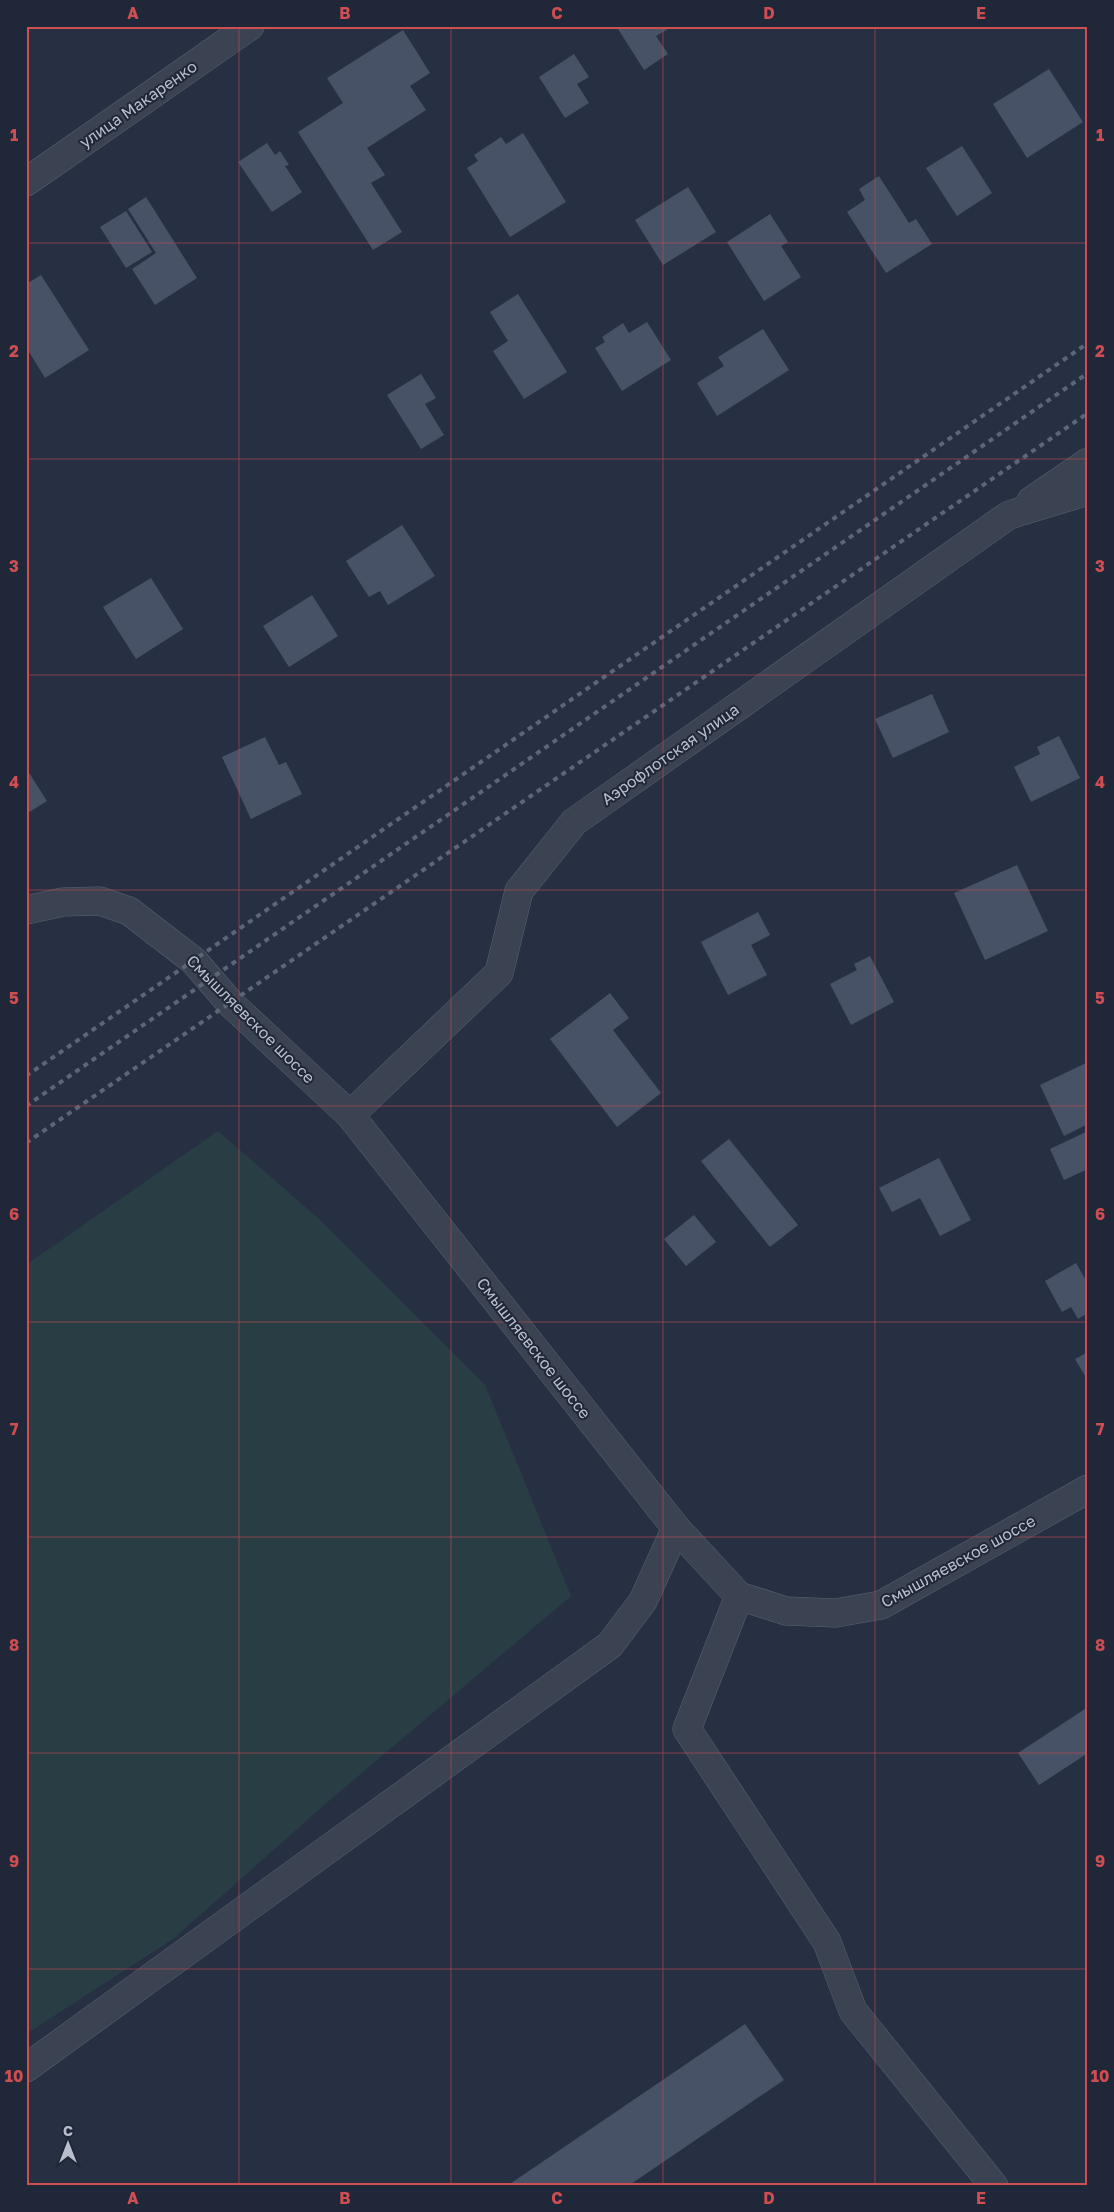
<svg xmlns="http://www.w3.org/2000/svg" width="1114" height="2212" font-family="'Golos Text',sans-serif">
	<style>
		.green { fill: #293e44 }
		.building { fill: #485267 }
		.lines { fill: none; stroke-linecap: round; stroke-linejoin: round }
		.minor-casing { stroke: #5a6070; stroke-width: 29 }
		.minor { stroke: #3b4352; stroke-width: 28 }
		.rail { stroke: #5d6679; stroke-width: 4; stroke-dasharray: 5 5; stroke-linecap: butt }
		.grid { fill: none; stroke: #cf4e51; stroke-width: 1; stroke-opacity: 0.55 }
		.labels { text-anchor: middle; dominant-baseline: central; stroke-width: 4; stroke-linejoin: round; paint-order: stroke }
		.street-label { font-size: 16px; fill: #b9becc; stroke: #202738 }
		.neatline { fill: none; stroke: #cf4e51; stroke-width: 2 }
		.grid-label { font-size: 16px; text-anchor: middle; font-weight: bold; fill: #cf4e51 }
	</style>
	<rect width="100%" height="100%" fill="#273043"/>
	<path class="green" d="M 218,1131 L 319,1219 L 485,1385 L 571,1596 L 331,1799 L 173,1939 L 26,2034 L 26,1265 Z"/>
	<path class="building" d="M 621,26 L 666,26 L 668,29 L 656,36 L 668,54 L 644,70 L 618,29 Z
		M 403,30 L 430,73 L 410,86 L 426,110 L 367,148 L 385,175 L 371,183 L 402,232 L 373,250 L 298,132 L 343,103 L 327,78 Z
		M 574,54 L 589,77 L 577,84 L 589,103 L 565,118 L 539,77 Z
		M 1049,69 L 1083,122 L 1027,158 L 993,104 Z
		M 523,133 L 566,202 L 510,237 L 467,168 L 478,161 L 474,155 L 501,137 L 506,144 Z
		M 267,143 L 275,155 L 280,151 L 289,165 L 285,166 L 302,192 L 272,212 L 238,162 Z
		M 962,146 L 992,193 L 957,216 L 926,168 Z
		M 879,176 L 909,223 L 916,219 L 932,244 L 886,273 L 847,212 L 865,200 L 859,189 Z
		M 688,187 L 716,232 L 663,265 L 635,220 Z
		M 146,197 L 197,278 L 155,305 L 132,269 L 156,253 L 128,209 Z
		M 126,211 L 152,252 L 126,268 L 100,227 Z
		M 770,214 L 788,242 L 781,246 L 801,277 L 764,301 L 727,242 Z
		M 41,275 L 89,350 L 45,378 L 26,347 L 26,284 Z
		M 518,294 L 567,372 L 524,399 L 493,351 L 508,341 L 490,312 Z
		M 647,322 L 671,360 L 622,391 L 595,348 L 605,342 L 602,337 L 623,323 L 629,333 Z
		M 763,329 L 789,370 L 717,416 L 697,383 L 724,366 L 718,357 Z
		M 421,374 L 436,398 L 425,404 L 444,435 L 421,449 L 387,395 Z
		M 402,525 L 435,576 L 388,605 L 380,591 L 369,597 L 346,561 Z
		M 151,578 L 183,629 L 136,659 L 103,607 Z
		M 312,595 L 338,636 L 289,667 L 263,626 Z
		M 932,694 L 949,732 L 893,758 L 875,719 Z
		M 1059,736 L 1080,778 L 1031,802 L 1014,767 L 1040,754 L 1037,747 Z
		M 265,737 L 279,765 L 286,762 L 302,794 L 251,819 L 222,757 Z
		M 26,768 L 47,801 L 26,814 Z
		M 1017,865 L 1048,931 L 985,960 L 954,893 Z
		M 758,912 L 770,935 L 751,945 L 767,975 L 728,995 L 701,942 Z
		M 870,956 L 894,1002 L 851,1025 L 830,984 L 857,970 L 854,964 Z
		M 610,993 L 629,1018 L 613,1030 L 661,1093 L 617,1127 L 550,1039 Z
		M 1086,1063 L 1088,1067 L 1088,1124 L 1064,1136 L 1040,1085 Z
		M 1088,1131 L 1088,1169 L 1064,1180 L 1050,1149 Z
		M 729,1139 L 798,1225 L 770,1247 L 701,1161 Z
		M 939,1158 L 971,1220 L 940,1236 L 920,1198 L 892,1212 L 879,1188 Z
		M 694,1215 L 716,1242 L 686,1266 L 664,1239 Z
		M 1076,1263 L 1088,1284 L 1088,1313 L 1078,1319 L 1071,1307 L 1062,1312 L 1045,1281 Z
		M 1088,1352 L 1088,1381 L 1075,1359 Z
		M 1088,1707 L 1088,1753 L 1039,1785 L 1018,1753 Z
		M 745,2024 L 784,2080 L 628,2186 L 507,2186 Z"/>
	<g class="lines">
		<g class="minor-casing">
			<path id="minor" d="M 26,182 L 250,26
				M 1031,501 L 1088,462
				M 26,910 L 63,902 L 100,901 L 129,911 L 194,961 L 230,1003 L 350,1115 L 676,1528 L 739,1596 L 786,1611 L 836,1613 L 881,1605 L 1088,1489
				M 350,1115 L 499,973 L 519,891 L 574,822 L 1009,515 L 1088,491
				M 739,1596 L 687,1729 L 827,1942 L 853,2011 L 994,2186
				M 26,2068 L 610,1645 L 643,1601 L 676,1528"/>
		</g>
		<use href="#minor" class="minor"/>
		<path class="rail" d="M 26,1076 L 1088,343
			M 26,1106 L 1088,373
			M 26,1143 L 1088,413"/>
	</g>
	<path class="grid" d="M 239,26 L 239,2186M 451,26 L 451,2186M 663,26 L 663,2186M 875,26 L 875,2186M 26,243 L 1088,243M 26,459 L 1088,459M 26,675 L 1088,675M 26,890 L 1088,890M 26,1106 L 1088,1106M 26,1322 L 1088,1322M 26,1537 L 1088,1537M 26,1753 L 1088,1753M 26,1969 L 1088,1969"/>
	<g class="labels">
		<g class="street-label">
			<text transform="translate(138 104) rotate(-35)">улица Макаренко</text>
			<text transform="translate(670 754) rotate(-35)">Аэрофлотская улица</text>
			<text transform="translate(251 1019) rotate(45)">Смышляевское шоссе</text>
			<text transform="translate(534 1348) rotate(52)">Смышляевское шоссе</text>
			<text transform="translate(958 1561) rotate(-29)">Смышляевское шоссе</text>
		</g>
	</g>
	<rect width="1114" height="2212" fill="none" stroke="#202738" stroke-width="55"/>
	<g transform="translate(68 2144)" stroke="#202738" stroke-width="4" paint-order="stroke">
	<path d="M0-4L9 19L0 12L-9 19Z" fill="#b9becc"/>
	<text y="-8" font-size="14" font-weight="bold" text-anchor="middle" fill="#b9becc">С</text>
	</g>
	<rect x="28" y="28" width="1058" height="2156" class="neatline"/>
	<g class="grid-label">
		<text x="133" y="19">A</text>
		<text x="345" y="19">B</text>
		<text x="557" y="19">C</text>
		<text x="769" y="19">D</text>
		<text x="981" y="19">E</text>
		<text x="14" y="141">1</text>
		<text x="1100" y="141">1</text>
		<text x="14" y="357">2</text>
		<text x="1100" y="357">2</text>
		<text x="14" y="572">3</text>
		<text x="1100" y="572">3</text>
		<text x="14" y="788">4</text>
		<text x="1100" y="788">4</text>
		<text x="14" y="1004">5</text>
		<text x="1100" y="1004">5</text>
		<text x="14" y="1220">6</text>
		<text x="1100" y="1220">6</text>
		<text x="14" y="1435">7</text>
		<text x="1100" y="1435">7</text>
		<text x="14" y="1651">8</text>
		<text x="1100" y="1651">8</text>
		<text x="14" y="1867">9</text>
		<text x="1100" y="1867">9</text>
		<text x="14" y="2082">10</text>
		<text x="1100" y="2082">10</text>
		<text x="133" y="2204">A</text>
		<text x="345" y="2204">B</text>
		<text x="557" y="2204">C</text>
		<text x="769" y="2204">D</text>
		<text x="981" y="2204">E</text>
	</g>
</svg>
